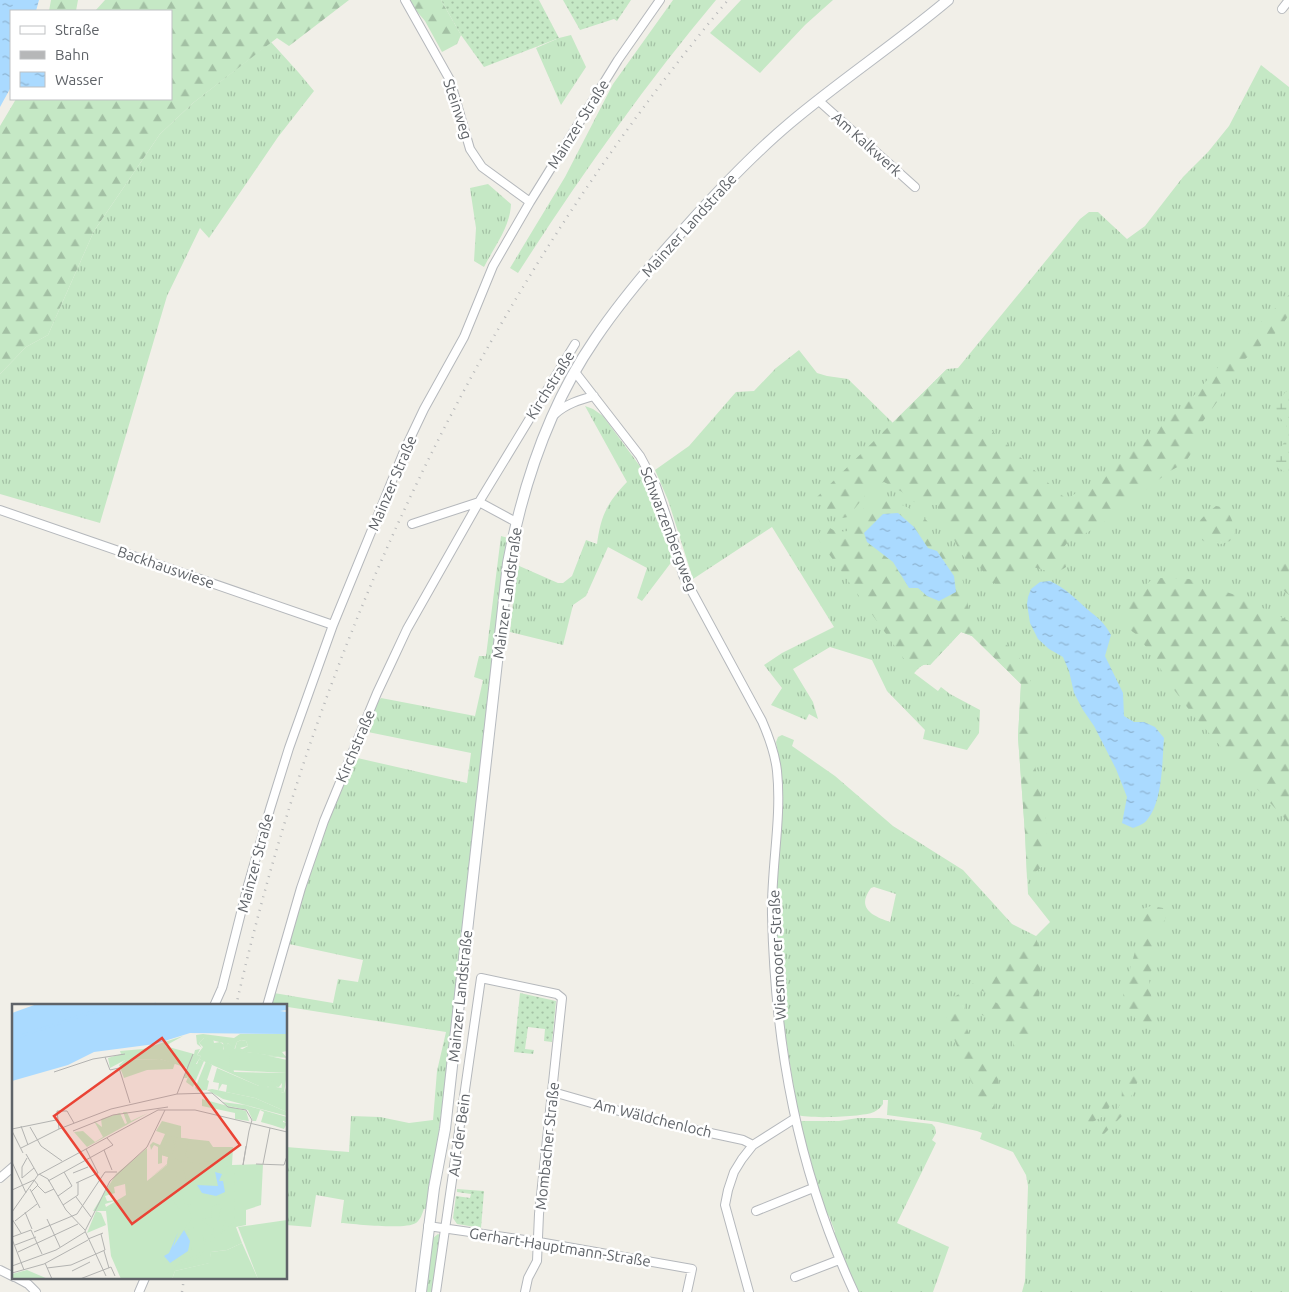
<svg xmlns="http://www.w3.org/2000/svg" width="1289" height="1292" font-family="Ubuntu,sans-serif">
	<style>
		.grass { fill: url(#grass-tufts); fill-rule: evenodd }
		.forest { fill: url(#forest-firs); fill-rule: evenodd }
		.wetland { fill: url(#wetland-marsh) }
		.garden { fill: url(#garden-dots) }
		.water { fill: url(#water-ripples) }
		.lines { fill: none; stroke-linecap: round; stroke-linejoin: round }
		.minor-casing { stroke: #b5b8bc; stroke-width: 10 }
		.secondary-casing { stroke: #b6babf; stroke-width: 12 }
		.minor { stroke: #fff; stroke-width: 8 }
		.secondary { stroke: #fff; stroke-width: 10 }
		.rail { stroke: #b6b7b8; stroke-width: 2.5; stroke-dasharray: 1 6; stroke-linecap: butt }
		.labels { text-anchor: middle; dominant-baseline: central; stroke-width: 5; stroke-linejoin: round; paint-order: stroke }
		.street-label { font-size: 15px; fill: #5f6368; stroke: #fff }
		.inset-river { fill: none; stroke: #aadaff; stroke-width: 2.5 }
		.inset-road { fill: none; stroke: #b3b3b1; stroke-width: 1 }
		.view { fill: #ea4335; fill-opacity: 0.15; stroke: #ea4335; stroke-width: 2.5 }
		.inset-edge { fill: none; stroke: #5f6368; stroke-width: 2.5 }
	</style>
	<defs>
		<pattern id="grass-tufts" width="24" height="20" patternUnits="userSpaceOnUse" patternTransform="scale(1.25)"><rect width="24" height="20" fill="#c5e8c5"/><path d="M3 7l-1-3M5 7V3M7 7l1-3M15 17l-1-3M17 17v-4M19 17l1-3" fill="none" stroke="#a3c0a4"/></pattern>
		<pattern id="forest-firs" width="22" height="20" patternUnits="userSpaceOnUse" patternTransform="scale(1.25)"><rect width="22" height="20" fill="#c5e8c5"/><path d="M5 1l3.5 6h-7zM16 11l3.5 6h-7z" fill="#a3c0a4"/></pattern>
		<pattern id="wetland-marsh" width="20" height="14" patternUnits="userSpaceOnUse" patternTransform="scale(1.25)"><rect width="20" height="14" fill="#c5e8c5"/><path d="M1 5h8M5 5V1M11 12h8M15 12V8" fill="none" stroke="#a3c0a4"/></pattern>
		<pattern id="garden-dots" width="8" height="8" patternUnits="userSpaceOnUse" patternTransform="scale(1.25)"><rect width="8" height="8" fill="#c5e8c5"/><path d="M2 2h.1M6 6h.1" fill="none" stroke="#a3c0a4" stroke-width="1.8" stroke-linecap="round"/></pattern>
		<pattern id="water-ripples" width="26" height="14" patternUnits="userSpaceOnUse" patternTransform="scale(1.25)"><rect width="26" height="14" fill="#aadaff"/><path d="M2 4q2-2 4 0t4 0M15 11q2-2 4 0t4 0" fill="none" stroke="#8eb4d2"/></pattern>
	</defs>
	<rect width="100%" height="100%" fill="#f1efe8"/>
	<path class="grass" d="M 673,0 L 716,0 C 644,86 579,178 518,273 L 510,268 L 565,177 L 613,84 Z
		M 741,0 L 833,0 L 805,25 L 760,73 L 710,33 Z
		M 571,35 L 586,67 L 561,105 L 536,48 L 559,38 Z
		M 271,42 L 299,73 L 314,91 L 278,137 L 209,238 L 200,228 L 167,296 L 100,523 L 0,494 L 0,374 L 26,347 L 48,335 L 94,231 L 160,134 L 193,103 Z
		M 1261,65 L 1289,87 L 1289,1292 L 1022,1292 L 1025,1281 L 1028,1186 L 1026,1175 L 1013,1152 L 980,1139 L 982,1133 L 977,1131 L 938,1122 L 887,1115 L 888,1100 L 883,1100 L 883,1104 C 881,1107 878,1110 874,1112 C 863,1117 809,1119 798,1115 L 779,994 L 775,925 L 781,790 L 781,771 L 776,742 L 778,737 L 782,735 L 794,740 L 792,746 L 835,776 L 893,826 L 963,870 L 1012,924 L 1036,936 L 1050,922 L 1028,894 L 1025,833 L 1018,737 L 1021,684 L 972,636 L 961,632 L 930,665 C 922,663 920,667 914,673 L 938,691 L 941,687 L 950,694 L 980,710 L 979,733 L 967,750 L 923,739 L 925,730 L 887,691 L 872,660 L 830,647 L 793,669 L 813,702 L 818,719 L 809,714 L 806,720 L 771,705 L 782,688 L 764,665 L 782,653 L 834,627 L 772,527 L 693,579 L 668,500 L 655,470 L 689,446 L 736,392 L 754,391 L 776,368 L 799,350 L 817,373 L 827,376 L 848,379 L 893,423 L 947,369 L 958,368 L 1080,219 L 1089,212 L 1098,212 L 1127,239 L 1145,226 L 1183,177 L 1208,152 L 1229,126 ZM 874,887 L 896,894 L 890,922 C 872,916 856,908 871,888 Z
		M 488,184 L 511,204 C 510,228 494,247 484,267 L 474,261 L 476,228 L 470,188 Z
		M 585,406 L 593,409 L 603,416 L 642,469 L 658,503 L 673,560 L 642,601 L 637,598 L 647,568 L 608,547 L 586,596 L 573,605 L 563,645 L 510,632 L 517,565 L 558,583 L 563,583 L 572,576 L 586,540 L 597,544 C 601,515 607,503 627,482 Z
		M 501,536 L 508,538 L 451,1033 L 437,1146 L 426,1209 L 424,1209 C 422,1214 421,1219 416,1223 C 405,1230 356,1224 341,1223 L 344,1200 L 316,1195 L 311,1227 L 286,1225 L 286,1147 L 349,1152 L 351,1116 L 380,1117 L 409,1123 L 433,1120 L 437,1071 L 446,1032 L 269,1004 L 274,993 L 333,1003 L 338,979 L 358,982 L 363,960 L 289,944 L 304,886 L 327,822 L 353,757 L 467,783 L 471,753 L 363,731 L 374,707 L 381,698 L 475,716 L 483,680 L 474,677 L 479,656 L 486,656 Z
		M 858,1118 L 879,1118 L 932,1124 L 935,1127 L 936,1133 L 932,1140 L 936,1143 L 897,1223 L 949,1247 L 933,1292 L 859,1292 L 849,1274 L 832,1234 L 835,1232 L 829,1216 L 824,1214 L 804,1136 L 802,1136 L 799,1123 L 802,1121 L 839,1121 Z
		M 438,1234 L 440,1235 L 433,1292 L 426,1292 L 433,1238 Z"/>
	<path class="forest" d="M 51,0 L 78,0 L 76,11 L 49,11 Z
		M 105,0 L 349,0 L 289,46 L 277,38 L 193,103 L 160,134 L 94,231 L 48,335 L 26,347 L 0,374 L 0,126 L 16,99 L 171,99 L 171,11 L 95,11 Z
		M 407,0 L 441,0 L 461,35 L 457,44 L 442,52 L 425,21 Z
		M 1289,295 L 1289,315 L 1277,332 L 1244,360 L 1228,382 L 1217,402 L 1201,424 L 1197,444 L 1185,463 L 1170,471 L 1099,526 L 1086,533 L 1081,538 L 1068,542 L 1063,548 L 1066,567 C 1055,576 1042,569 1030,566 L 1024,571 L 1021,578 L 1011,572 L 1007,572 L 1005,577 L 1005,584 L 998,586 L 987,578 L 980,567 L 968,562 L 960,552 L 950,531 L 943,525 L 937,505 L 914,502 L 902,492 L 884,482 L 871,488 L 848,517 L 842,518 L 827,509 L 816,498 L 947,369 L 958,381 L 969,402 L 980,420 L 1056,490 L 1065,498 L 1070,497 L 1090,484 L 1140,445 L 1191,399 L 1237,345 Z
		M 889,500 C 902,505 924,512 931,527 C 934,533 930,537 936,545 C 941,552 949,557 955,565 C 965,578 967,600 970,617 C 988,634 1014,644 1026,668 C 1038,693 1029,721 1032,748 C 1036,780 1049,813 1047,846 C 1047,852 1045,858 1044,865 L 1027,879 L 1025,833 L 1018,737 L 1021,684 L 972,636 L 961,632 L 930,665 C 922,663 919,667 914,673 L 816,536 L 828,527 L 837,532 L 848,531 L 854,520 L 867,504 ZM 921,539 C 931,553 944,562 954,576 L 927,596 L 918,588 L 909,588 L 893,562 L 867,542 Z
		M 1216,506 C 1229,507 1233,521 1235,532 L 1230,541 L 1221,544 L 1203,541 C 1191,523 1203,517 1216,506 Z
		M 1289,552 L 1289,595 C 1280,589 1281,583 1280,574 C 1280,568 1278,563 1276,558 L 1278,554 Z
		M 1161,578 L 1189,579 L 1238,596 L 1289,621 L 1289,659 L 1288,661 C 1289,676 1287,690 1289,705 L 1289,823 L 1258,790 L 1190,711 L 1166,679 L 1156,660 L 1137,635 L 1125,626 L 1125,610 L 1130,603 L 1150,581 Z
		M 1151,906 L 1163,908 L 1166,919 L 1156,929 L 1156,957 L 1149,978 L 1151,995 L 1157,1013 L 1152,1026 L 1139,1023 L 1129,1009 L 1123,995 L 1139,937 L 1139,910 Z
		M 1036,936 C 1042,961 1043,989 1035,1014 L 1008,1003 L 993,995 L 980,990 C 977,991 971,993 969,995 C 959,1005 967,1036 975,1046 C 982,1056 995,1064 998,1076 C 1000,1083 996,1092 995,1099 C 993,1110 998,1118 994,1129 L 984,1126 L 986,1118 L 946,1019 L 949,1014 L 952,999 Z
		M 986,997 L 1026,1019 L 1035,1026 L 1030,1040 L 1025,1038 L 1018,1060 C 1011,1052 1016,1042 1012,1033 C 1005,1021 985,1018 974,1011 L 977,999 Z
		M 1137,1069 L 1138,1081 L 1123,1115 L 1103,1135 L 1098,1131 C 1114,1116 1125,1107 1121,1083 L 1128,1073 Z
		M 1107,1097 L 1111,1104 L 1105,1115 L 1084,1127 L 1077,1123 L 1094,1111 Z"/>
	<path class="wetland" d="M 1289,388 L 1289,476 C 1283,469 1276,468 1271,461 L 1288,437 L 1286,425 L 1277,414 L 1276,403 Z"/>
	<path class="garden" d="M 441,0 L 539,0 L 559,38 L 484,67 L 461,35 Z
		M 563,0 L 631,0 L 617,21 L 614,19 L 580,30 Z
		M 520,993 L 556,1001 L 552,1042 L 544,1041 L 545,1029 L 528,1027 L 525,1049 L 534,1050 L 533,1054 L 514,1052 Z
		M 457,1189 L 484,1191 L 481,1228 L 457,1224 L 453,1218 L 456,1196 L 470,1198 L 471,1194 L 457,1192 Z"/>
	<path class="water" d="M 0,0 L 39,0 L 36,11 L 11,11 L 11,87 L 0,107 Z
		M 898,513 L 914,527 L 928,548 L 937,551 L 954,576 L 956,592 L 939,601 L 927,596 L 918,588 L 909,588 L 893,562 L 867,542 L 864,533 L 883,514 Z
		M 1050,581 C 1065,588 1075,598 1087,609 C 1098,618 1104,622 1111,635 L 1105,656 L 1123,693 L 1124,716 L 1134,722 L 1144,722 L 1155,727 L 1164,738 C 1162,762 1163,801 1147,820 C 1144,824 1138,826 1133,828 L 1122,823 L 1127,797 L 1116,769 L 1094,726 L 1083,710 L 1074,693 L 1069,671 L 1063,657 L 1049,649 L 1038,639 L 1030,623 L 1027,604 L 1028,597 L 1031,589 L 1040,582 Z"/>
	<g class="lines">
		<g class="minor-casing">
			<path id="minor" d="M 405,0 L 450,80 L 470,149 L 482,167 L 530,202
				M 1282,9 L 1289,0
				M 819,101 L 915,187
				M 575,372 L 640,456 L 656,486 L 669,524 L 683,575 L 762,721 C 769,737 775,753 777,771 C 782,819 771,867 772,915 C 775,1047 798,1171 854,1292
				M 555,414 C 566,404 579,400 594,396
				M 0,510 L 333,625
				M 412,524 L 479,502 L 516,522
				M 214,1006 L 222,988 L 247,889 L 270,809 L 289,748 L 333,625 L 405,449 L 424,409 L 464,337 L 493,266 L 530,202 L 618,60 L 660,0
				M 267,1006 L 301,888 L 324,821 L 377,693 L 393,659 L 407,629 L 479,502 L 575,344
				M 553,1092 L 654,1121 L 743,1140 L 753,1145
				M 0,1178 L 14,1166
				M 756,1211 L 813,1188
				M 428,1226 L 539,1242 L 692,1269 L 687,1292
				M 0,1270 L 14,1277
				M 795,1277 L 839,1260
				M 17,1278 L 28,1284 L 36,1292
				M 139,1292 L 145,1278
				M 436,1292 L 481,978 L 557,994 L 562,998 L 539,1214 L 537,1261 L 528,1278 L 525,1292
				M 749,1292 L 725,1205 L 728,1190 L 734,1172 L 742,1159 L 753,1145 L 794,1119"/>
		</g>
		<g class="secondary-casing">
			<path id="secondary" d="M 421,1292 L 434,1188 L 445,1129 L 508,563 C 523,484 549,406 595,339 C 622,299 653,263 685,228 C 718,191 752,155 790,123 C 841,80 897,43 948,0"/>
		</g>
		<use href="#minor" class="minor"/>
		<use href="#secondary" class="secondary"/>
		<path class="rail" d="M 236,1006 C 321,632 482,295 728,0
			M 182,1292 L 184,1278"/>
	</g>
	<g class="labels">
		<g class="street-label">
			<text transform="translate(458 109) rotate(72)">Steinweg</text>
			<text transform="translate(578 124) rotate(-58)">Mainzer Straße</text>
			<text transform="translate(867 144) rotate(42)">Am Kalkwerk</text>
			<text transform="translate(689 225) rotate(-48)">Mainzer Landstraße</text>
			<text transform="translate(550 385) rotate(-58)">Kirchstraße</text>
			<text transform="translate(392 483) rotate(-67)">Mainzer Straße</text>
			<text transform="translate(669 529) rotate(69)">Schwarzenbergweg</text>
			<text transform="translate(166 567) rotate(19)">Backhauswiese</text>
			<text transform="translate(507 593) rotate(-82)">Mainzer Landstraße</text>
			<text transform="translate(355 746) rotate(-67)">Kirchstraße</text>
			<text transform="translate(255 863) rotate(-75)">Mainzer Straße</text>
			<text transform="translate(777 955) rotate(-93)">Wiesmoorer Straße</text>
			<text transform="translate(460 996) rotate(-84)">Mainzer Landstraße</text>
			<text transform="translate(653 1118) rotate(14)">Am Wäldchenloch</text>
			<text transform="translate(459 1135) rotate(-82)">Auf der Bein</text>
			<text transform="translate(547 1146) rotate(-84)">Mombacher Straße</text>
			<text transform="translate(560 1247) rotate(9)">Gerhart-Hauptmann-Straße</text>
		</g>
	</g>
	<g transform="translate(12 1004)">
		<rect width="275" height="275" fill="#f1efe8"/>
		<path d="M 192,34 L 201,34 L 202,39 L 208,38 L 212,41 L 211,46 L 216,39 L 223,45 L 225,38 L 229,36 L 234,37 L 236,42 L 228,44 L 235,48 L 275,54 L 218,49 L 222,68 L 275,69 L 272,89 L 269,88 L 270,79 L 267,83 L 247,82 L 187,55 L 189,52 L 185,51 L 191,43 L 187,39 ZM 148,55 L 163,59 L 161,65 L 135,66 L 112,74 L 107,61 L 113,56 ZM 200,85 L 243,94 L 275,108 L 275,112 L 211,95 L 195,86 ZM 190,95 L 234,107 L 237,117 L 223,115 L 223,109 L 190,102 ZM 210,98 L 233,101 L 275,113 L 275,119 L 260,110 L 260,121 L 249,118 L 252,108 L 248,106 L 244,117 L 241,117 L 236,106 L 216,102 ZM 111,108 L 115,108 L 119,117 L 136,109 L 75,143 L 62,128 L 71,127 L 83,138 L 91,133 L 82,117 L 90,123 L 89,115 L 108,109 L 113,120 L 115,119 ZM 150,117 L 169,122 L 169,134 L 197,137 L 201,143 L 221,143 L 220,161 L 251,160 L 249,201 L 234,206 L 234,221 L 224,223 L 230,239 L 215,246 L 199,248 L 198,259 L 163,267 L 160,275 L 109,275 L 99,252 L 94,207 L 81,207 L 104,170 L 135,144 L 135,177 L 155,161 L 156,153 L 150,151 L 150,159 L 146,160 L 146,143 L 142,141 L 139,146 L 138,141 L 141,138 L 148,141 L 153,130 L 144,127 ZM 113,180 L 114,191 L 94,203 L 93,200 L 106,196 L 95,197 L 93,192 L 103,189 L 102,183 ZM 84,207 L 89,209 L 94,221 L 75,229 Z" fill="#c5e8c5" fill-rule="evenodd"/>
		<path d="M 191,30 L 222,34 L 228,30 L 275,30 L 275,47 L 270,48 L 275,54 L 227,47 L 236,42 L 234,37 L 229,36 L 225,38 L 222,46 L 216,39 L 212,47 L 211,39 L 192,34 L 187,39 L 190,44 L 185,40 L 184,31 ZM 171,32 L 153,42 L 182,50 L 183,46 L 188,45 L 185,51 L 189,52 L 175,74 L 172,74 L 175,64 L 148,55 L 113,56 L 98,64 L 96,54 L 109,50 L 108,47 L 131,45 ZM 158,132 L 177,135 L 173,153 L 222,163 L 167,157 L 162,153 L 165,143 L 163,137 L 161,136 L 163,143 L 156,160 L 139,173 L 155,160 L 156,153 L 149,151 ZM 171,165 L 176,182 L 169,185 L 173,201 L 179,200 L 184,223 L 176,226 L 178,233 L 172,225 L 180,215 L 176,202 L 168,206 L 159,194 L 166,166 ZM 223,165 L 222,218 L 207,231 L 215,216 L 212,217 L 212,210 L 216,207 L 219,210 L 219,166 ZM 204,200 L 210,201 L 205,220 L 205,232 L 196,239 L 194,235 L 192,241 L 190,224 L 200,231 L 202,225 L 188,215 L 200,213 L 199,204 ZM 230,239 L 246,275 L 160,275 L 163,267 L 197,259 L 199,248 L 215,246 ZM 178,242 L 180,243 L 177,251 L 179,254 L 193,246 L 186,254 L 166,261 L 155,270 L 170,257 L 164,255 ZM 15,266 L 36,275 L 0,275 L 0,270 Z" fill="#c5e8c5"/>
		<path d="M 275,216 L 275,275 L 246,275 L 226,223 Z" fill="#c5e8c5"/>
		<path d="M 218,49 L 244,49 L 275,56 L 275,69 L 217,66 ZM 187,55 L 192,57 L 181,83 L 174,78 L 181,60 L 185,60 ZM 194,57 L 200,61 L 195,76 L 197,77 L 195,86 L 186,87 L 183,84 ZM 205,64 L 247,82 L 250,76 L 255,77 L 256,84 L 257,77 L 264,78 L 264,83 L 270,84 L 269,88 L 272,89 L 275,81 L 275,108 L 243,94 L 214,88 L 215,81 L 210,80 L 206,87 L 207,79 L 201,78 ZM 260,110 L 271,113 L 271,118 L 275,119 L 272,125 L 260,121 Z" fill="#c5e8c5"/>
		<path d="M 25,0 L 274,0 L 275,6 L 268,7 L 275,8 L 275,30 L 178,29 L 143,40 L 82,48 L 56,61 L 0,77 L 0,9 ZM 203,168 L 210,170 L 207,177 L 211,177 L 213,188 L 204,192 L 190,189 L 185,181 L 206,182 ZM 172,226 L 178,237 L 176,247 L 158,259 L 152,252 L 157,249 L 166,228 L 161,243 Z" fill="#aadaff"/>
		<path class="inset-river" d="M 0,35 L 77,9 L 144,0"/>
		<path class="inset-road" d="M 93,53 L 98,66 L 107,64 L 118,99M 42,68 L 81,55 L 113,50M 165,90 L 181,50M 9,122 L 16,141M 18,123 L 29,142 L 50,157M 0,125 L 44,116M 47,125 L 45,107 L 55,107 L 62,119M 0,127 L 11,149M 61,127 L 101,111 L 156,103M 234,142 L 231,161 L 237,127M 9,144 L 47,125 L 99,105 L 165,90 L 200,89 L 216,103 L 234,106 L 240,116 L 237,127M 92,146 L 100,166M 14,150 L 26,171M 0,158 L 14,189M 244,160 L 272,161 L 275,152M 251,160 L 258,124M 61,169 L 76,163M 27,170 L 36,175 L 54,206 L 73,226M 10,174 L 10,163 L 15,154M 10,174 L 22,164M 36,177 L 101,141 L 95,134M 64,179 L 86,169 L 74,145M 26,182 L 33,189 L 42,185M 18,185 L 28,204M 0,186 L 22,176 L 26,181 L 19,188M 46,192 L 60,182 L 52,168M 64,193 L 79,213M 51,201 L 66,191 L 66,178M 0,208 L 26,171 L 146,106 L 183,106 L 275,128M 13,208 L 20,225M 0,215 L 9,229M 35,215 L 48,243M 3,217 L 25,200M 22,228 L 65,210 L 93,168 L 105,168M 0,233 L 19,226 L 30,250M 0,235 L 12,266M 76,235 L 91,229M 3,241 L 24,233M 92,247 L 97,264M 6,248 L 66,220M 33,259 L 40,275M 0,262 L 44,246 L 73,228M 35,264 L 59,261 L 93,246 L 89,230M 60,267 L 78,258M 0,269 L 32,260 L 76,236M 94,272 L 73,227 L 98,177 L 135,143 L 153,106M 68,275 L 99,263 L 103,272"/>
		<path class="view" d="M 150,34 L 228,141 L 120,220 L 42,112 Z"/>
		<rect width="275" height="275" class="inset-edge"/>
	</g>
	<rect x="10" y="10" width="162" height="90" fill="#ffffff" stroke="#bfc1c3"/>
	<rect x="20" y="26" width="25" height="8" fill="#ffffff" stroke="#bfc1c3"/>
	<text x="55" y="35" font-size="15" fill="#5f6368">Straße</text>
	<rect x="20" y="51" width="25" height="8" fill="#b6b7b8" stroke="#bfc1c3"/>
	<text x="55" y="60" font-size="15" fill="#5f6368">Bahn</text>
	<rect x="20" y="72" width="25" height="15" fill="url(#water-ripples)" stroke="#bfc1c3"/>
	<text x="55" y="85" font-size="15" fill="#5f6368">Wasser</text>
</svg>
